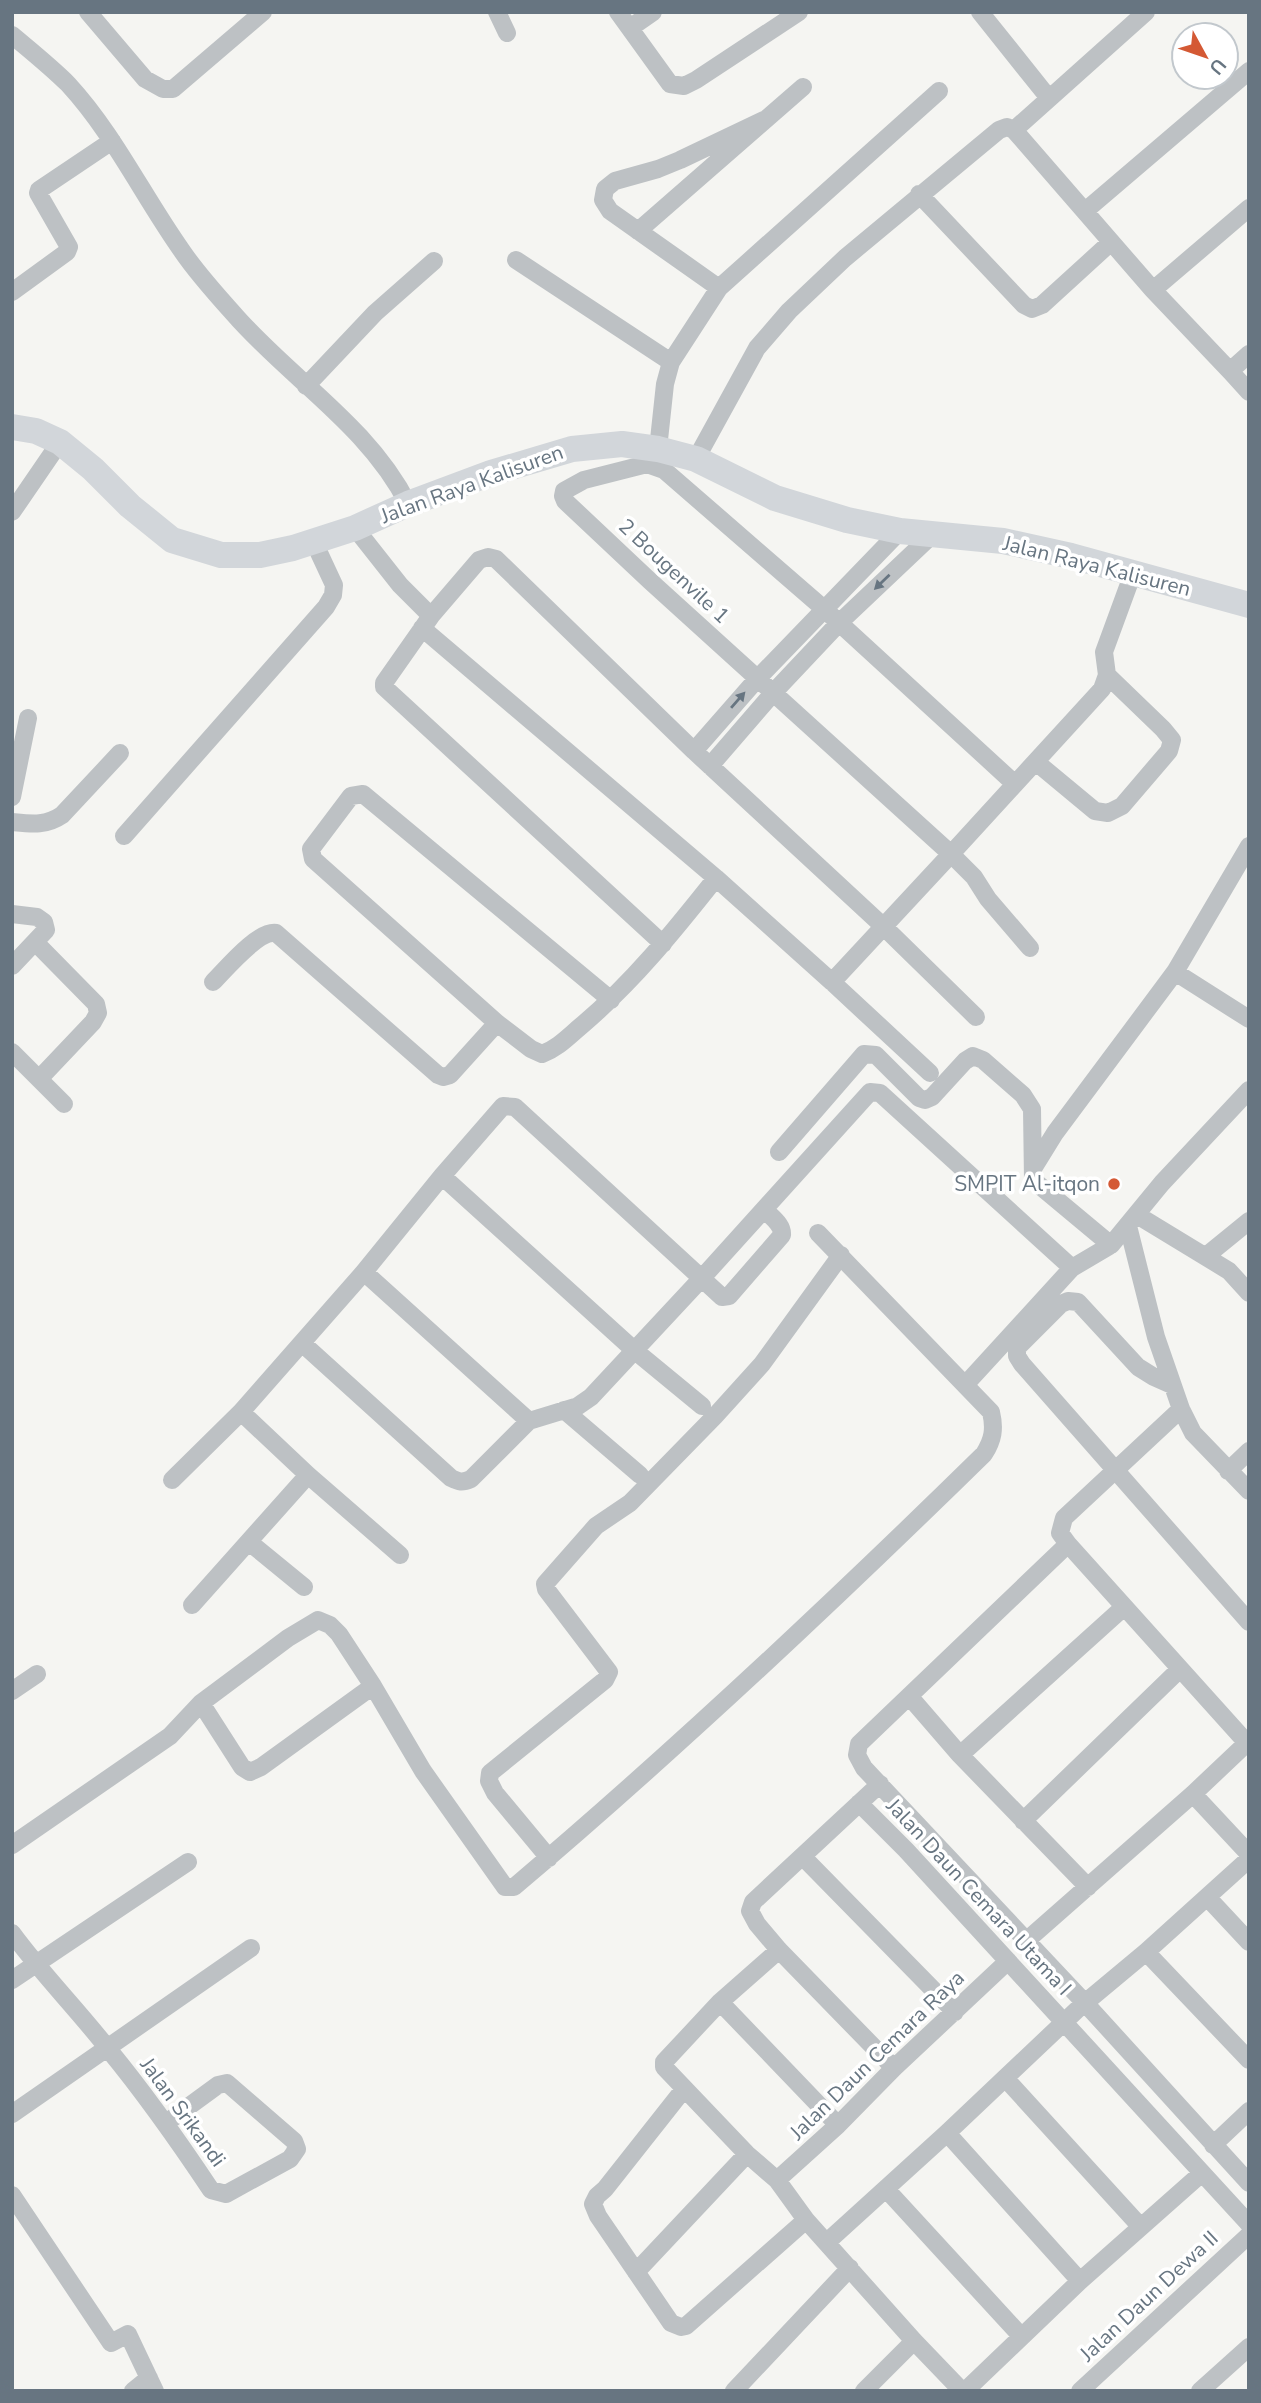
<svg xmlns="http://www.w3.org/2000/svg" width="1261" height="2403" font-family="'Nunito Sans',sans-serif">
	<style>
		.lines { fill: none; stroke-linecap: round; stroke-linejoin: round }
		.street { stroke: #bdc1c4; stroke-width: 18 }
		.secondary { stroke: #d2d6da; stroke-width: 26 }
		.oneway { fill: #677581 }
		.poi-dot { fill: #d45934; stroke: #fff; stroke-width: 2.5 }
		.labels { text-anchor: middle; dominant-baseline: central; stroke-width: 7; stroke-linejoin: round; paint-order: stroke }
		.street-label { font-size: 21px; fill: #677581; stroke: #fff }
		.poi-label { font-size: 21px; fill: #677581; stroke: #fff; text-anchor: end }
	</style>
	<rect width="100%" height="100%" fill="#f5f5f2"/>
	<g class="lines">
		<path class="street" d="M 88,12 L 145,79 L 163,89 L 173,89 L 263,12
			M 497,12 L 507,33
			M 618,12 L 670,84 L 684,86 L 696,80 L 799,12
			M 980,12 L 1048,97
			M 630,28 L 653,12
			M 12,35 C 31,51 51,67 68,84 C 114,134 143,196 182,251 C 197,273 215,293 233,313 C 289,378 368,425 408,504
			M 1014,130 L 1146,12
			M 919,194 L 1024,305 L 1032,309 L 1042,305 L 1110,243
			M 1085,211 L 1249,71
			M 638,231 L 803,87
			M 516,260 L 671,362
			M 719,288 L 610,211 L 603,200 L 605,189 L 615,181 L 658,169 L 680,160 L 764,120
			M 1153,290 L 1230,371
			M 12,292 L 67,252 L 69,247 L 38,193 L 39,190 L 112,141
			M 1249,354 L 1230,371 L 1249,392
			M 306,386 L 375,313 L 434,261
			M 658,449 L 665,384 L 671,362 L 719,288 L 939,91
			M 696,459 L 757,348 L 789,311 L 845,258 L 999,130 L 1007,127 L 1014,130 L 1153,290 L 1249,208
			M 12,512 L 60,442
			M 355,528 L 400,585 L 431,616
			M 422,628 L 716,878
			M 694,751 L 758,678 L 900,531
			M 1036,762 L 1095,811 L 1108,813 L 1122,806 L 1169,751 L 1172,740 L 1163,729 L 1107,675
			M 710,766 L 773,693 L 839,623 L 932,535
			M 1015,784 L 823,608 L 664,470 L 647,464 L 584,480 L 564,491 L 563,496 L 565,501 L 650,581 L 951,854 C 1002,799 1052,744 1102,689 L 1107,675 L 1104,652 L 1133,573
			M 12,797 L 28,718
			M 12,822 C 32,824 46,826 62,815 L 120,753
			M 124,836 L 326,607 L 333,595 L 334,585 L 314,542
			M 12,914 L 37,917 L 44,922 L 46,930 L 12,966
			M 36,943 L 96,1004 L 98,1013 L 93,1022 L 39,1079
			M 663,944 L 384,687 L 384,683 L 431,616 L 479,560 L 488,557 L 496,559 L 694,751 L 884,927 L 976,1017
			M 1175,972 L 1249,1019
			M 213,982 C 226,969 258,930 276,933 L 438,1075 L 443,1077 L 450,1075 L 497,1023 L 531,1049 L 542,1054 C 558,1048 569,1036 581,1026 C 633,982 674,931 716,878 L 832,982 L 951,854 L 974,877 L 988,899 L 1030,948
			M 832,982 L 930,1073
			M 497,1023 L 313,859 L 311,849 L 351,796 L 363,794 L 611,1000
			M 12,1052 L 64,1104
			M 779,1152 L 864,1054 L 876,1055 L 919,1098 L 925,1100 L 932,1097 L 965,1061 L 973,1056 L 983,1060 L 1023,1095 L 1032,1109 L 1033,1180 L 1111,1245
			M 1034,1167 L 1055,1133 L 1175,972 L 1249,846
			M 442,1176 L 634,1350 L 702,1406
			M 1137,1215 L 1229,1271 L 1249,1293
			M 1128,1226 L 1156,1337 L 1181,1409 L 1193,1433 L 1249,1491
			M 1206,1256 L 1249,1221
			M 364,1272 L 442,1176 L 503,1106 L 515,1107 L 722,1297 L 729,1296 L 782,1235 C 783,1224 771,1217 764,1209
			M 303,1344 L 451,1478 C 459,1482 462,1483 471,1479 L 529,1421 L 578,1406 L 591,1397 L 701,1279 L 870,1092 L 880,1093 L 1072,1268
			M 965,1385 L 1072,1268 L 1111,1245 L 1162,1183 L 1249,1090
			M 1172,1385 L 1154,1377 L 1138,1367 L 1078,1302 L 1068,1301 L 1061,1304 L 1017,1348 L 1017,1356 L 1022,1364 L 1249,1622
			M 1181,1409 L 1064,1518 L 1060,1533 L 1068,1544 L 859,1744 L 857,1755 L 864,1768 L 1085,2003 L 1249,2183
			M 564,1410 L 640,1475
			M 241,1412 L 308,1475 L 400,1555
			M 1228,1471 L 1249,1451
			M 172,1480 L 241,1412 L 364,1272 L 529,1421
			M 249,1542 L 304,1587
			M 1068,1544 L 1247,1743
			M 192,1605 L 308,1475
			M 12,1691 L 37,1674
			M 909,1696 L 960,1755 L 1088,1887
			M 201,1703 L 242,1767 L 250,1772 L 261,1767 L 373,1686
			M 960,1755 L 1124,1607
			M 880,1784 L 753,1902 L 750,1911 L 757,1924 L 779,1950 L 894,2068
			M 1193,1794 L 1249,1854
			M 859,1803 L 906,1850 L 1249,2224
			M 1023,1821 L 1180,1669
			M 12,1845 L 170,1736 L 201,1703 L 288,1638 L 318,1620 L 330,1625 L 339,1634 L 373,1686 L 423,1771 L 505,1887 L 514,1887 C 677,1749 832,1603 984,1454 C 993,1440 995,1429 991,1412 L 818,1233
			M 803,1857 L 955,2012
			M 549,1858 L 495,1793 L 489,1781 L 490,1773 L 605,1680 L 609,1672 L 546,1589 L 545,1584 L 596,1526 L 630,1503 L 715,1416 L 762,1364 L 841,1255
			M 1207,1897 L 1249,1942
			M 12,1933 C 42,1974 78,2010 109,2050 C 146,2095 179,2142 211,2190 L 226,2194 L 290,2159 L 297,2149 L 294,2141 L 227,2083 L 218,2085 L 166,2123
			M 1026,1941 L 1193,1794 L 1249,1741
			M 779,1950 L 720,2002 L 664,2062 L 664,2067 L 747,2154 L 777,2180 L 806,2220 L 914,2341 L 962,2391
			M 1146,1952 L 1249,2060
			M 12,1980 L 188,1862
			M 720,2002 L 838,2125
			M 1005,2078 L 1140,2226
			M 684,2089 L 605,2189 L 597,2196 L 593,2204 L 598,2216 L 671,2323 L 681,2327 L 686,2326 L 806,2220
			M 12,2114 L 251,1948
			M 947,2133 L 1080,2281
			M 1213,2145 L 1249,2111
			M 777,2180 L 838,2125 L 894,2068 L 1008,1961
			M 886,2189 L 1021,2336
			M 12,2195 L 111,2343 L 128,2334 L 155,2391
			M 827,2242 L 947,2133 L 1080,2007 L 1146,1952 L 1249,1859
			M 636,2272 L 747,2154
			M 133,2391 L 149,2378
			M 734,2391 L 850,2268
			M 864,2391 L 914,2341
			M 965,2391 L 1080,2281 L 1202,2173
			M 1080,2391 L 1249,2235
			M 1200,2391 L 1249,2347"/>
		<path class="secondary" d="M 12,427 L 36,431 L 60,442 L 93,469 L 130,506 L 172,540 L 221,555 L 260,555 L 293,548 L 355,528 L 408,504 L 491,473 L 572,449 L 622,444 L 658,449 L 696,459 L 775,498 L 847,520 L 900,531 L 1003,541 L 1071,556 L 1249,605"/>
	</g>
	<defs><path id="oneway-solid" d="M-6-.8H1V-3.2L6.5 0L1 3.2V.8H-6Z" transform="scale(1.75)"/></defs>
	<g class="oneway">
		<use href="#oneway-solid" transform="translate(882 582) rotate(136)"/>
		<use href="#oneway-solid" transform="translate(738 700) rotate(-49)"/>
	</g>
	<circle class="poi-dot" cx="1114" cy="1184" r="7"/>
	<g class="labels">
		<g class="street-label">
			<text transform="translate(472 484) rotate(-20)">Jalan Raya Kalisuren</text>
			<text transform="translate(1097 566) rotate(14)">Jalan Raya Kalisuren</text>
			<text transform="translate(674 571) rotate(43)">2 Bougenvile 1</text>
			<text transform="translate(979 1897) rotate(47)">Jalan Daun Cemara Utama I</text>
			<text transform="translate(877 2055) rotate(-44)">Jalan Daun Cemara Raya</text>
			<text transform="translate(183 2112) rotate(54)">Jalan Srikandi</text>
			<text transform="translate(1149 2296) rotate(-43)">Jalan Daun Dewa II</text>
		</g>
		<g class="poi-label">
			<text x="1100" y="1184">SMPIT Al-itqon</text>
		</g>
	</g>
	<rect width="1261" height="2403" fill="none" stroke="#677581" stroke-width="28"/>
	<g transform="translate(1205 56) rotate(130)"><circle r="33" fill="#ffffff" stroke="#c2c8cd" stroke-width="2"/>
	<path d="M0-5L12 26L0 18L-12 26Z" fill="#d45934"/>
	<text y="-10" font-size="19" font-weight="bold" text-anchor="middle" fill="#677581">U</text>
	</g>
</svg>
